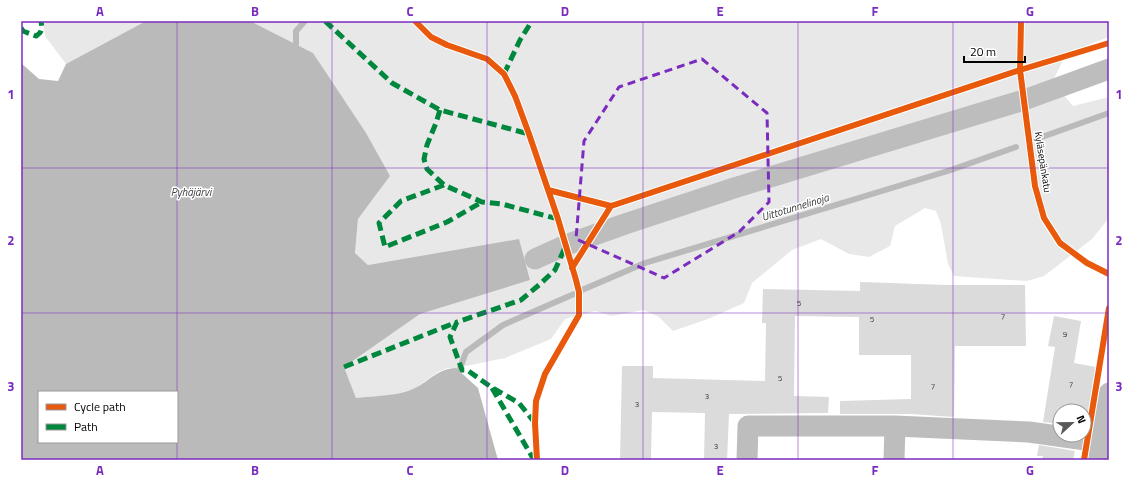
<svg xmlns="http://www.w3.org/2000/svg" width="1130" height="481" font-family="'Titillium Web',sans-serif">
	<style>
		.green { fill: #e8e8e8 }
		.water { fill: #bababa; fill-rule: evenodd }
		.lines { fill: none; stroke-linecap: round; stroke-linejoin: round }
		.stream { stroke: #bababa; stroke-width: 6 }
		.building { fill: #dbdbdb }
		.minor { stroke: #bdbdbd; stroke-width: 21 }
		.quiet { stroke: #00873e; stroke-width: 5; stroke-dasharray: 10 5; stroke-linecap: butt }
		.cycleway-casing { stroke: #fff; stroke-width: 8 }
		.cycleway { stroke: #e8590c; stroke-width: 6 }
		.marked { fill: none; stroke: #7b2cbf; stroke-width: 3; stroke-dasharray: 8 5; stroke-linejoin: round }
		.grid { fill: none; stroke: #7b2cbf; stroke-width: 1; stroke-opacity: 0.55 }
		.labels { text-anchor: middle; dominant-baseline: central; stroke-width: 3; stroke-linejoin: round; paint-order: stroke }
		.number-label { font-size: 8px; fill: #373737 }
		.street-label { font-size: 10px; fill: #000; stroke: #fff }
		.water-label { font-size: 11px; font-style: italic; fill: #3d3d3d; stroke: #fff }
		.neatline { fill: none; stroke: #7b2cbf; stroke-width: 1.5 }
		.grid-label { font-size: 13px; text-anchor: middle; font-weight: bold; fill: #7b2cbf }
	</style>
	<rect width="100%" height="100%" fill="#fff"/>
	<path class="green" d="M 43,21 L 146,21 L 66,64 L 45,36 Z
		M 250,21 L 1109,21 L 1109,37 L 1067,53 L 1052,82 L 1073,106 L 1109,97 L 1109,218 L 1092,239 L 1044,276 L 1027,281 L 954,276 L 948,264 L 941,224 L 936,211 L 925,208 L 895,226 L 890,246 L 869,257 L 849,254 L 821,239 L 792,250 L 752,283 L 744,303 L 708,319 L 673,331 L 659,317 L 643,310 L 612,316 L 595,311 L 565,319 L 551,339 L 505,358 L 456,368 L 448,368 L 438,372 L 414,389 L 392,395 L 356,398 L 344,367 L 420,314 L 530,279 L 518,240 L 368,265 L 355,253 L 358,219 L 390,176 L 313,53 Z"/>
	<path class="water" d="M 146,21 L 250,21 L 313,53 L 366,133 L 390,176 L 358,219 L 355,253 L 368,265 L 519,239 L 530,280 L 420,314 L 344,367 L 356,398 C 374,396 399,396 415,388 C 431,380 437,369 456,368 L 478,388 L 498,460 L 21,460 L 21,63 L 39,79 L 58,81 L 66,64 ZM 39,392 L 177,392 L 177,442 L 39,442 Z"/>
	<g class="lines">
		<path class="stream" d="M 296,44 L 296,31 L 305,21
			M 1042,137 L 1109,113
			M 582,290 L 645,263 L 951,170 L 1016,147
			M 459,371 L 466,352 L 503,325 L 574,294"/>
	</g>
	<path class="building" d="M 860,282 L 947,285 L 1025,285 L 1026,346 L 955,346 L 954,417 L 911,414 L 840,414 L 840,401 L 911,399 L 911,355 L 859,355 L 859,317 L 795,316 L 794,396 L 829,397 L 828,413 L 729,414 L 727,460 L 704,460 L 705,413 L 652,412 L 651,460 L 620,460 L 622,366 L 653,366 L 653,378 L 765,381 L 766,323 L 762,323 L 763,289 L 860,291 Z
		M 1054,316 L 1081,321 L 1074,363 L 1096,367 L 1086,427 L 1084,427 L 1084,411 L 1060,411 L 1060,424 L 1043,422 L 1055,347 L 1048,346 Z
		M 1039,445 L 1075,451 L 1073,460 L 1042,460 L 1043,456 L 1037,456 Z"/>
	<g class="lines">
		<path class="minor" d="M 535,259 L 566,245 L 625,224 L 734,188 L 1024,100 L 1109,69
			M 747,460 L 748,426 L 895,426 L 1029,432 L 1100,442
			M 894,460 L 895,426
			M 1097,460 L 1109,393"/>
		<path class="quiet" d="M 325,21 L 392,83 L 440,110 L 529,134
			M 21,28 L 23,31 L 36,36 C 43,32 42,28 41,21
			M 504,74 L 520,40 L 532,21
			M 440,110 L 436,123 L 427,145 L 424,159 L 427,169 L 444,185 L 482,202 L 502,204 L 558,219
			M 444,185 L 401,201 L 379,223 L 385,247 L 447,222 L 482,202
			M 344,367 L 457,322
			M 492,388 L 534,460
			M 535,423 L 519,403 L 491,387 L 467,370 L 462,370 L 450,337 L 457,322 L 521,300 L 539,285 L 555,270 L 566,245"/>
		<g class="cycleway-casing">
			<path id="cycleway" d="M 415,21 L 431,37 L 447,45 L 487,59 L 504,74 L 515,96 L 529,134 L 558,219 L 576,280 L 579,292 L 579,315 L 545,374 L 536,401 L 535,423 L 537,460
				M 1021,21 L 1020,70 L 1035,186 L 1044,218 L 1060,243 L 1087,263 L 1109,274
				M 548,190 L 611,206
				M 572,268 L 611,206 L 1020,70 L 1109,43
				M 1084,460 L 1109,308"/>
		</g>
		<use href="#cycleway" class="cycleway"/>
	</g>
	<path class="marked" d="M 702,59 L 767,113 L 769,202 L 739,232 L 664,278 L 576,239 L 584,141 L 619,87 Z"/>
	<path class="grid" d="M 177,21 L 177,460M 332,21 L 332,460M 487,21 L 487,460M 643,21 L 643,460M 798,21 L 798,460M 953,21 L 953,460M 21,168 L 1109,168M 21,313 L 1109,313"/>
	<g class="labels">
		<g class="number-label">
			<text x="799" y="303">5</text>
			<text x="1003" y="316">7</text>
			<text x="872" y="319">5</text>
			<text x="1065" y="334">9</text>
			<text x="780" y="378">5</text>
			<text x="1071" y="384">7</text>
			<text x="933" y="386">7</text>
			<text x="707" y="396">3</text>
			<text x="637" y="404">3</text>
			<text x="716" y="446">3</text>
		</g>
		<g class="street-label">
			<text transform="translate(1043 162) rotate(81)">Kyläsepänkatu</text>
		</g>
		<g class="water-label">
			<text x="191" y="192">Pyhäjärvi</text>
			<text transform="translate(795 207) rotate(-17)">Uittotunnelinoja</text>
		</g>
	</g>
	<rect width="1130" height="481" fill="none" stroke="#ffffff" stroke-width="44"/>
	<rect x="38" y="391" width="140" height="52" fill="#ffffff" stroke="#999999"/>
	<rect x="46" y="404" width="20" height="6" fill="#e8590c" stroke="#999999"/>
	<text x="74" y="411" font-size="12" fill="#000000">Cycle path</text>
	<rect x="46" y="424" width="20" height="6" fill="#00873e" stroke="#999999"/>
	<text x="74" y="431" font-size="12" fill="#000000">Path</text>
	<g transform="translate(1072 423) rotate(68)"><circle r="19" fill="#ffffff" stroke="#999999"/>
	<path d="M0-3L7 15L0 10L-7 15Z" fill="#595959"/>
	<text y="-6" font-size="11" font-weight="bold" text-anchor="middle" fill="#000000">N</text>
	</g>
	<path d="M964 56v6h61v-6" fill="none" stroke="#000000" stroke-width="2"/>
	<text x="970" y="56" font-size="12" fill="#000000" stroke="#ffffff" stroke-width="3" paint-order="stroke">20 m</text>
	<rect x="22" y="22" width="1086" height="437" class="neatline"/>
	<g class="grid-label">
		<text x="100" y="16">A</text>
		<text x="255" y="16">B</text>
		<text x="410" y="16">C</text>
		<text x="565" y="16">D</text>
		<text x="720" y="16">E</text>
		<text x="875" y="16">F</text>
		<text x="1030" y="16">G</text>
		<text x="11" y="99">1</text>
		<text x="1119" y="99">1</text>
		<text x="11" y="245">2</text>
		<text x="1119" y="245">2</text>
		<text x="11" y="391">3</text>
		<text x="1119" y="391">3</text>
		<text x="100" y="475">A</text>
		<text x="255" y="475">B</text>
		<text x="410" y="475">C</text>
		<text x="565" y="475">D</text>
		<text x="720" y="475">E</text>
		<text x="875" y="475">F</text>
		<text x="1030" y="475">G</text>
	</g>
</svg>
